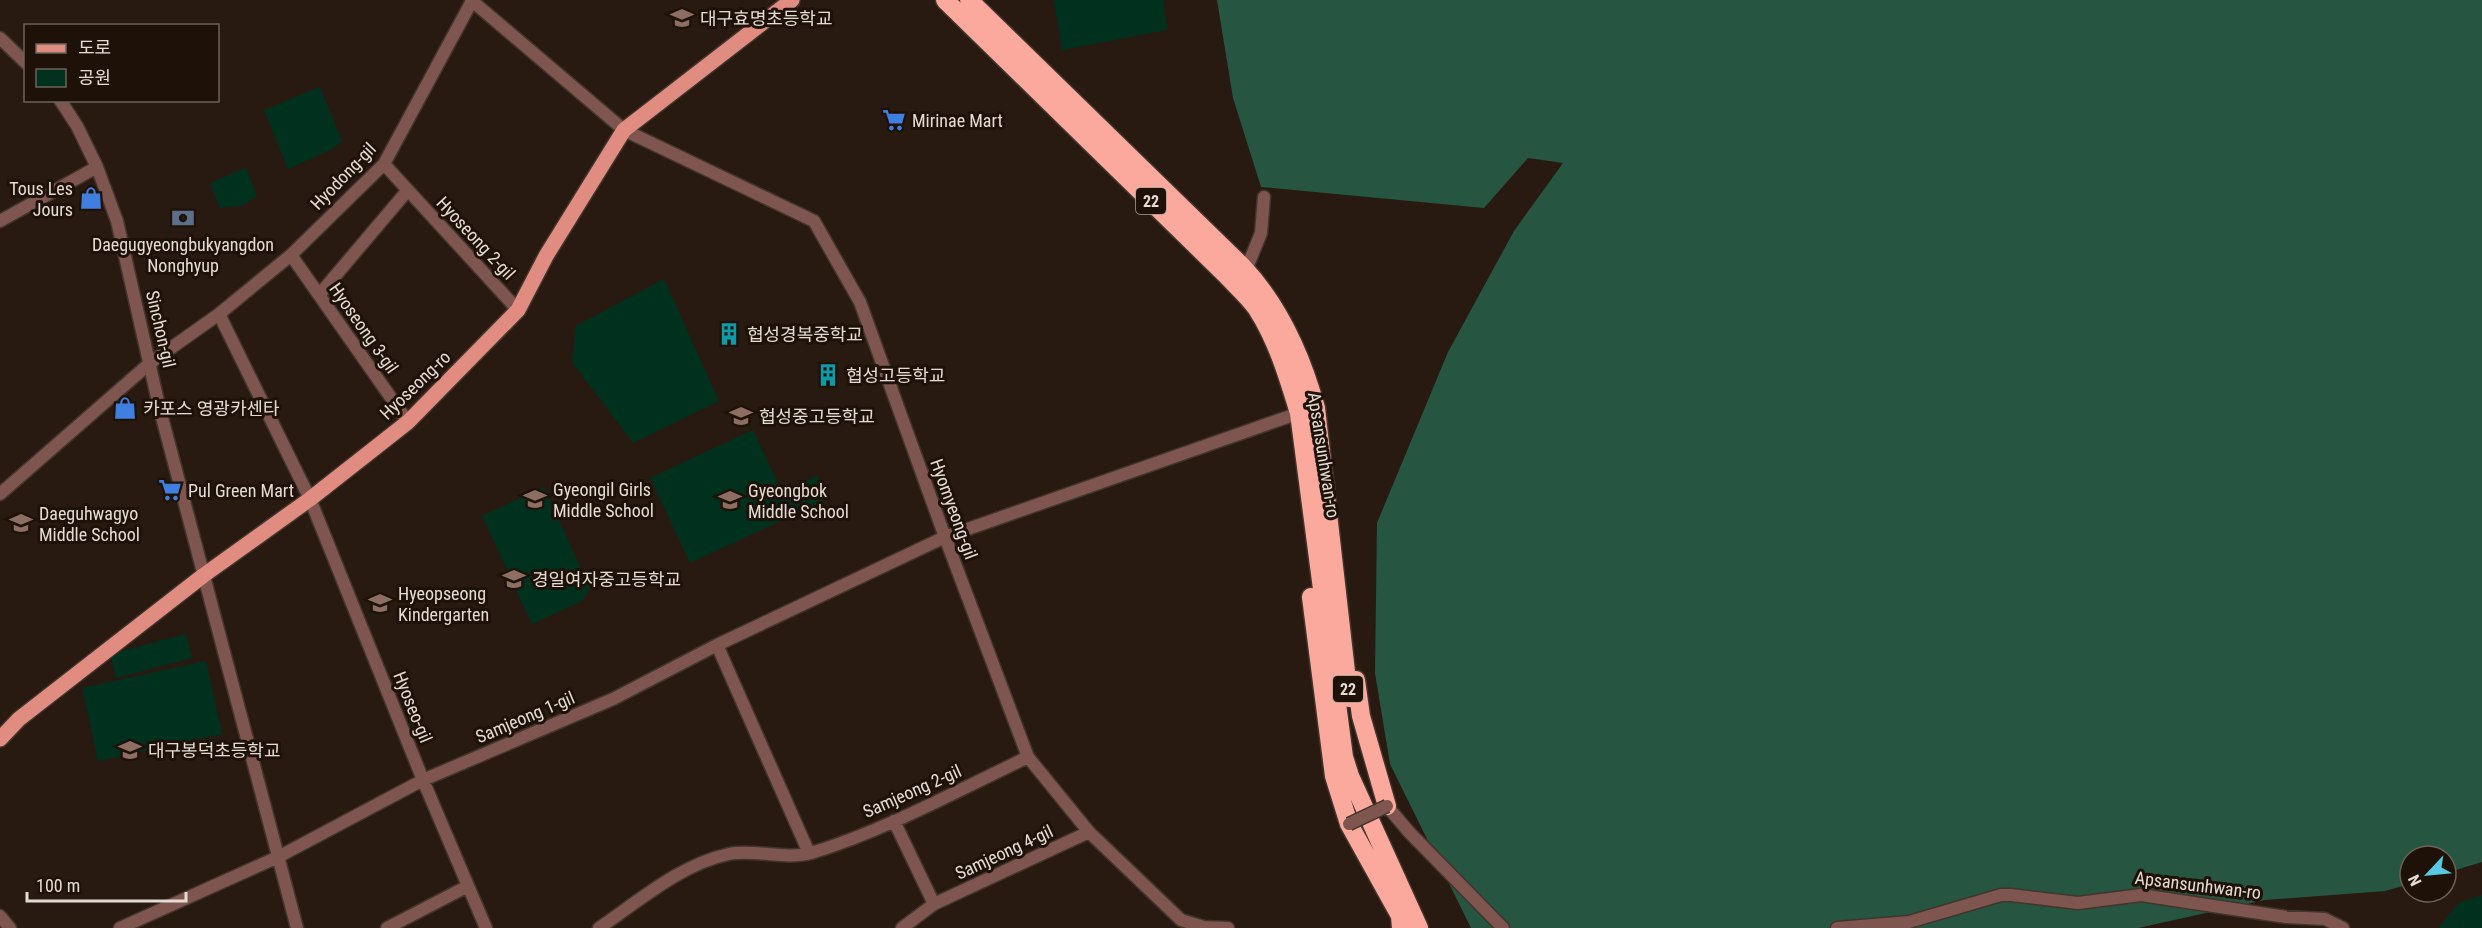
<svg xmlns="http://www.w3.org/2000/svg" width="2482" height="928" font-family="'Roboto Condensed','Noto Sans KR',sans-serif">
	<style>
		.green { fill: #00311f }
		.forest { fill: #265641 }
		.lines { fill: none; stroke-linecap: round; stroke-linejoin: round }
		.minor-casing { stroke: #42352c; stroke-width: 15 }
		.major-casing { stroke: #42352c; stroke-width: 18 }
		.highway-casing { stroke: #42352c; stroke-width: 21 }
		.minor { stroke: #7e554f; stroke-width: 12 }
		.major { stroke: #e08c80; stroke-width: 15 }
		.highway { stroke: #fba99d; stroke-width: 18 }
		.minor-bridge-casing { stroke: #42352c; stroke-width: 15; stroke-linecap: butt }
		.minor-bridge { stroke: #7e554f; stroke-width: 12 }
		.labels { text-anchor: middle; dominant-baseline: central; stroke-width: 6; stroke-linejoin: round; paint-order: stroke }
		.shield { fill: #1e1108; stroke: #a99e97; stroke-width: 1.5 }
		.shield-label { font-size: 16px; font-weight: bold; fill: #e4dbd4 }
		.poi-label { font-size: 18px; fill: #e4dbd4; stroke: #1e1108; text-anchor: start }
		.street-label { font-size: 18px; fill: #e4dbd4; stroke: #1e1108 }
	</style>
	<rect width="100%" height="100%" fill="#281a11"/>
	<path class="green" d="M 1054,0 L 1163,0 L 1167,30 L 1062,50 Z
		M 320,87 L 342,141 L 332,149 L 288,169 L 264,110 Z
		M 246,168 L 257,196 L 241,206 L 220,208 L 210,183 Z
		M 664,279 L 719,401 L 633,443 L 572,362 L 576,326 Z
		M 753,430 L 782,492 L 817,476 L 828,499 L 690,563 L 650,478 Z
		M 544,487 L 590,589 L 582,601 L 532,624 L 482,516 Z
		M 186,634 L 192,658 L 116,678 L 110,654 Z
		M 206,661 L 222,734 L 98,761 L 82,688 Z
		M 2482,895 L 2482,928 L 2438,928 L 2459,903 Z"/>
	<path class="forest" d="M 1217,0 L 2482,0 L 2482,862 L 2446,873 L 2446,856 L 2410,856 L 2410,884 L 2385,891 L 2265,900 L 2138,928 L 1471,928 L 1390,764 L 1375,673 L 1377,523 L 1448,352 L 1514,231 L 1563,163 L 1528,158 L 1484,208 L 1261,187 L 1233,98 Z"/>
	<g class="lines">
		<g class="minor-casing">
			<path id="minor" d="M 471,0 L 624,130 L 814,221 L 860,302 L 945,537 L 1028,757 L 1089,832 L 1181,920 L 1204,927 L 1228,928
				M 0,38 L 26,63
				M 60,100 L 77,126 L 97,167 L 117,221 L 159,406 L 297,928
				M 384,164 L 518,310
				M 0,221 L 97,167
				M 291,255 L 408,422
				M 1246,270 L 1261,233 L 1264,197
				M 319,295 L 408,190
				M 219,314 L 310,499 L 423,780 L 486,928
				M 0,494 L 150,363 L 219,314 L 291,255 L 384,164 L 472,1
				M 717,645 L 809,853
				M 1387,806 L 1409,832 L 1503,928
				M 894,821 L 934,904
				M 0,916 L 10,928
				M 120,928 L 278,857 L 423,780 L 613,699 L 717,645 L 945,537 L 1299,413
				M 387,928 L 468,886
				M 599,928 C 639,901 681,864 729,854 C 755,849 784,860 811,853 C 884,831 959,790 1028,757
				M 902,928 L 934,904 L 1089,832
				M 1837,928 L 1909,922 L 2001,895 L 2011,895 L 2078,903 L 2141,895 L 2286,917 L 2325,919 L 2343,928"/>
		</g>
		<g class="major-casing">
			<path id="major" d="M 0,739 L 19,719 L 204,575 L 310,499 L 408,422 L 518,310 L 546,256 L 624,130 L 792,0"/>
		</g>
		<g class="highway-casing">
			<path id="highway" d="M 945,0 L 1225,274 C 1235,285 1248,296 1257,309 C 1277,340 1288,377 1299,413 L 1344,757 L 1350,776 L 1419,928
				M 969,0 L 1242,266 C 1279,305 1302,357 1316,408 L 1349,698
				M 1311,597 L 1334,776 L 1349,824 L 1400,916 L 1401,928
				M 1356,680 L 1361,716 L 1387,806"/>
		</g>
		<use href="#minor" class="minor"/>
		<use href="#major" class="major"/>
		<use href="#highway" class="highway"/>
		<g class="minor-bridge-casing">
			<path id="minor-bridge" d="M 1349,824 L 1387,806"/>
		</g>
		<use href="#minor-bridge" class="minor-bridge"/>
	</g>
	<defs>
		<g id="school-bare" transform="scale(1.8)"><path d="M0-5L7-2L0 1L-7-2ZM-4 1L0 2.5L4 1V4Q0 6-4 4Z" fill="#8d6e63" stroke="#1e1108" stroke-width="2.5" paint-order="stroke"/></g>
		<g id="supermarket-bare" transform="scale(1.8)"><path d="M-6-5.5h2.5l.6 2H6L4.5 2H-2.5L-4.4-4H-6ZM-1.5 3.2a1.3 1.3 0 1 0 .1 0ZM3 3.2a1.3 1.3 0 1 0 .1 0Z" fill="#3f7fe0" stroke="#1e1108" stroke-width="2.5" paint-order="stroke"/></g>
		<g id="shop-bare" transform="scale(1.8)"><path d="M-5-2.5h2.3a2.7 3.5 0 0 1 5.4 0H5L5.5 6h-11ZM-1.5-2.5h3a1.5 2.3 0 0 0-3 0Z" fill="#3f7fe0" stroke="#1e1108" stroke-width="2.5" paint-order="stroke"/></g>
		<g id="bank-bare" transform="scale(1.8)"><path d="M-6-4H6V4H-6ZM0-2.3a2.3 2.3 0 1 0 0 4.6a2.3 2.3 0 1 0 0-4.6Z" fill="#5c6f8a" stroke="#1e1108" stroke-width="2.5" paint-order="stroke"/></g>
		<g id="building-bare" transform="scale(1.8)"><path d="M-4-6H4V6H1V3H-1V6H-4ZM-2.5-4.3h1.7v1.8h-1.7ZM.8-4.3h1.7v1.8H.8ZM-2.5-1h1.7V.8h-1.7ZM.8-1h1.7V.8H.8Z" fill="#0f9aa8" stroke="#1e1108" stroke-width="2.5" paint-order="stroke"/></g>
	</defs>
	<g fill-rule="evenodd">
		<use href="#school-bare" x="682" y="18"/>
		<use href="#supermarket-bare" x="894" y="120"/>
		<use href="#shop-bare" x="91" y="198"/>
		<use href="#bank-bare" x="183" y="218"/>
		<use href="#building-bare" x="729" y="334"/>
		<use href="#building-bare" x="828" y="375"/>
		<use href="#shop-bare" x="125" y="408"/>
		<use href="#school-bare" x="741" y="416"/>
		<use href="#supermarket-bare" x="170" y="490"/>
		<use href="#school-bare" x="535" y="499"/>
		<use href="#school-bare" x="730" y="500"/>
		<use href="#school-bare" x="21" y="523"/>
		<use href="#school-bare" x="514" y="579"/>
		<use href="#school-bare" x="380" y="603"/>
		<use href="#school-bare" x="130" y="750"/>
	</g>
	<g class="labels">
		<g class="shield">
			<rect x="1136" y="188" width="30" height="26" rx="4.5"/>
			<rect x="1333" y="676" width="30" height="26" rx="4.5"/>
		</g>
		<g class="shield-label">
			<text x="1151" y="201">22</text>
			<text x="1348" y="689">22</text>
		</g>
		<g class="poi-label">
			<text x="700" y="18">대구효명초등학교</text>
			<text x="912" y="120">Mirinae Mart</text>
			<text x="73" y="188" text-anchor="end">Tous Les<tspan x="73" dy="21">Jours</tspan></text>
			<text x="183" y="244" text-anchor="middle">Daegugyeongbukyangdon<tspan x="183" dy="21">Nonghyup</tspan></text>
			<text x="747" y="334">협성경복중학교</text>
			<text x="846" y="375">협성고등학교</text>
			<text x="143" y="408">카포스 영광카센타</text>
			<text x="759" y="416">협성중고등학교</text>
			<text x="553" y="489">Gyeongil Girls<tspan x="553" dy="21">Middle School</tspan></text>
			<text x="188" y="490">Pul Green Mart</text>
			<text x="748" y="490">Gyeongbok<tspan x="748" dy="21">Middle School</tspan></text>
			<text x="39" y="513">Daeguhwagyo<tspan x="39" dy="21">Middle School</tspan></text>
			<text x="532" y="579">경일여자중고등학교</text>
			<text x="398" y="593">Hyeopseong<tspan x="398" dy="21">Kindergarten</tspan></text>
			<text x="148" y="750">대구봉덕초등학교</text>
		</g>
		<g class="street-label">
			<text transform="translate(343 176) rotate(-46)">Hyodong-gil</text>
			<text transform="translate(476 238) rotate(47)">Hyoseong 2-gil</text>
			<text transform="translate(364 328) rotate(55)">Hyoseong 3-gil</text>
			<text transform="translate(161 329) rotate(77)">Sinchon-gil</text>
			<text transform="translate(415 385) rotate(-44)">Hyoseong-ro</text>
			<text transform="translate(1324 455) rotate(81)">Apsansunhwan-ro</text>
			<text transform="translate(954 509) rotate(70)">Hyomyeong-gil</text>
			<text transform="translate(413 707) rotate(68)">Hyoseo-gil</text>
			<text transform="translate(525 717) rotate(-23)">Samjeong 1-gil</text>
			<text transform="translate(912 791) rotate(-24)">Samjeong 2-gil</text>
			<text transform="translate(1004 852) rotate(-25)">Samjeong 4-gil</text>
			<text transform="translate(2198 885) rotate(7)">Apsansunhwan-ro</text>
		</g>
	</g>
	<rect x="24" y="24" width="195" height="78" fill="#1e1108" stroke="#6d625a" stroke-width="1.5"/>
	<rect x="36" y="44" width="30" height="9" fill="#e08c80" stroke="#6d625a" stroke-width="1.5"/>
	<text x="78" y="54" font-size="18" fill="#e4dbd4">도로</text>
	<rect x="36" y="69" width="30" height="18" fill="#00311f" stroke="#6d625a" stroke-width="1.5"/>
	<text x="78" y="84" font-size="18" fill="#e4dbd4">공원</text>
	<g transform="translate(2428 874) rotate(244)"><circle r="28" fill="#1e1108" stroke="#6d625a" stroke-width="1.5"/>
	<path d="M0-4.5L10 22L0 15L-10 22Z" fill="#58c9e3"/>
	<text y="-9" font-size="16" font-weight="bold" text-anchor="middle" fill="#e4dbd4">N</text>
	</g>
	<path d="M27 892v9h159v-9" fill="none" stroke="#e4dbd4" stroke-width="3"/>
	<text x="36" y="892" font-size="18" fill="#e4dbd4" stroke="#1e1108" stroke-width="4.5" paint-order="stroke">100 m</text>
</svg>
